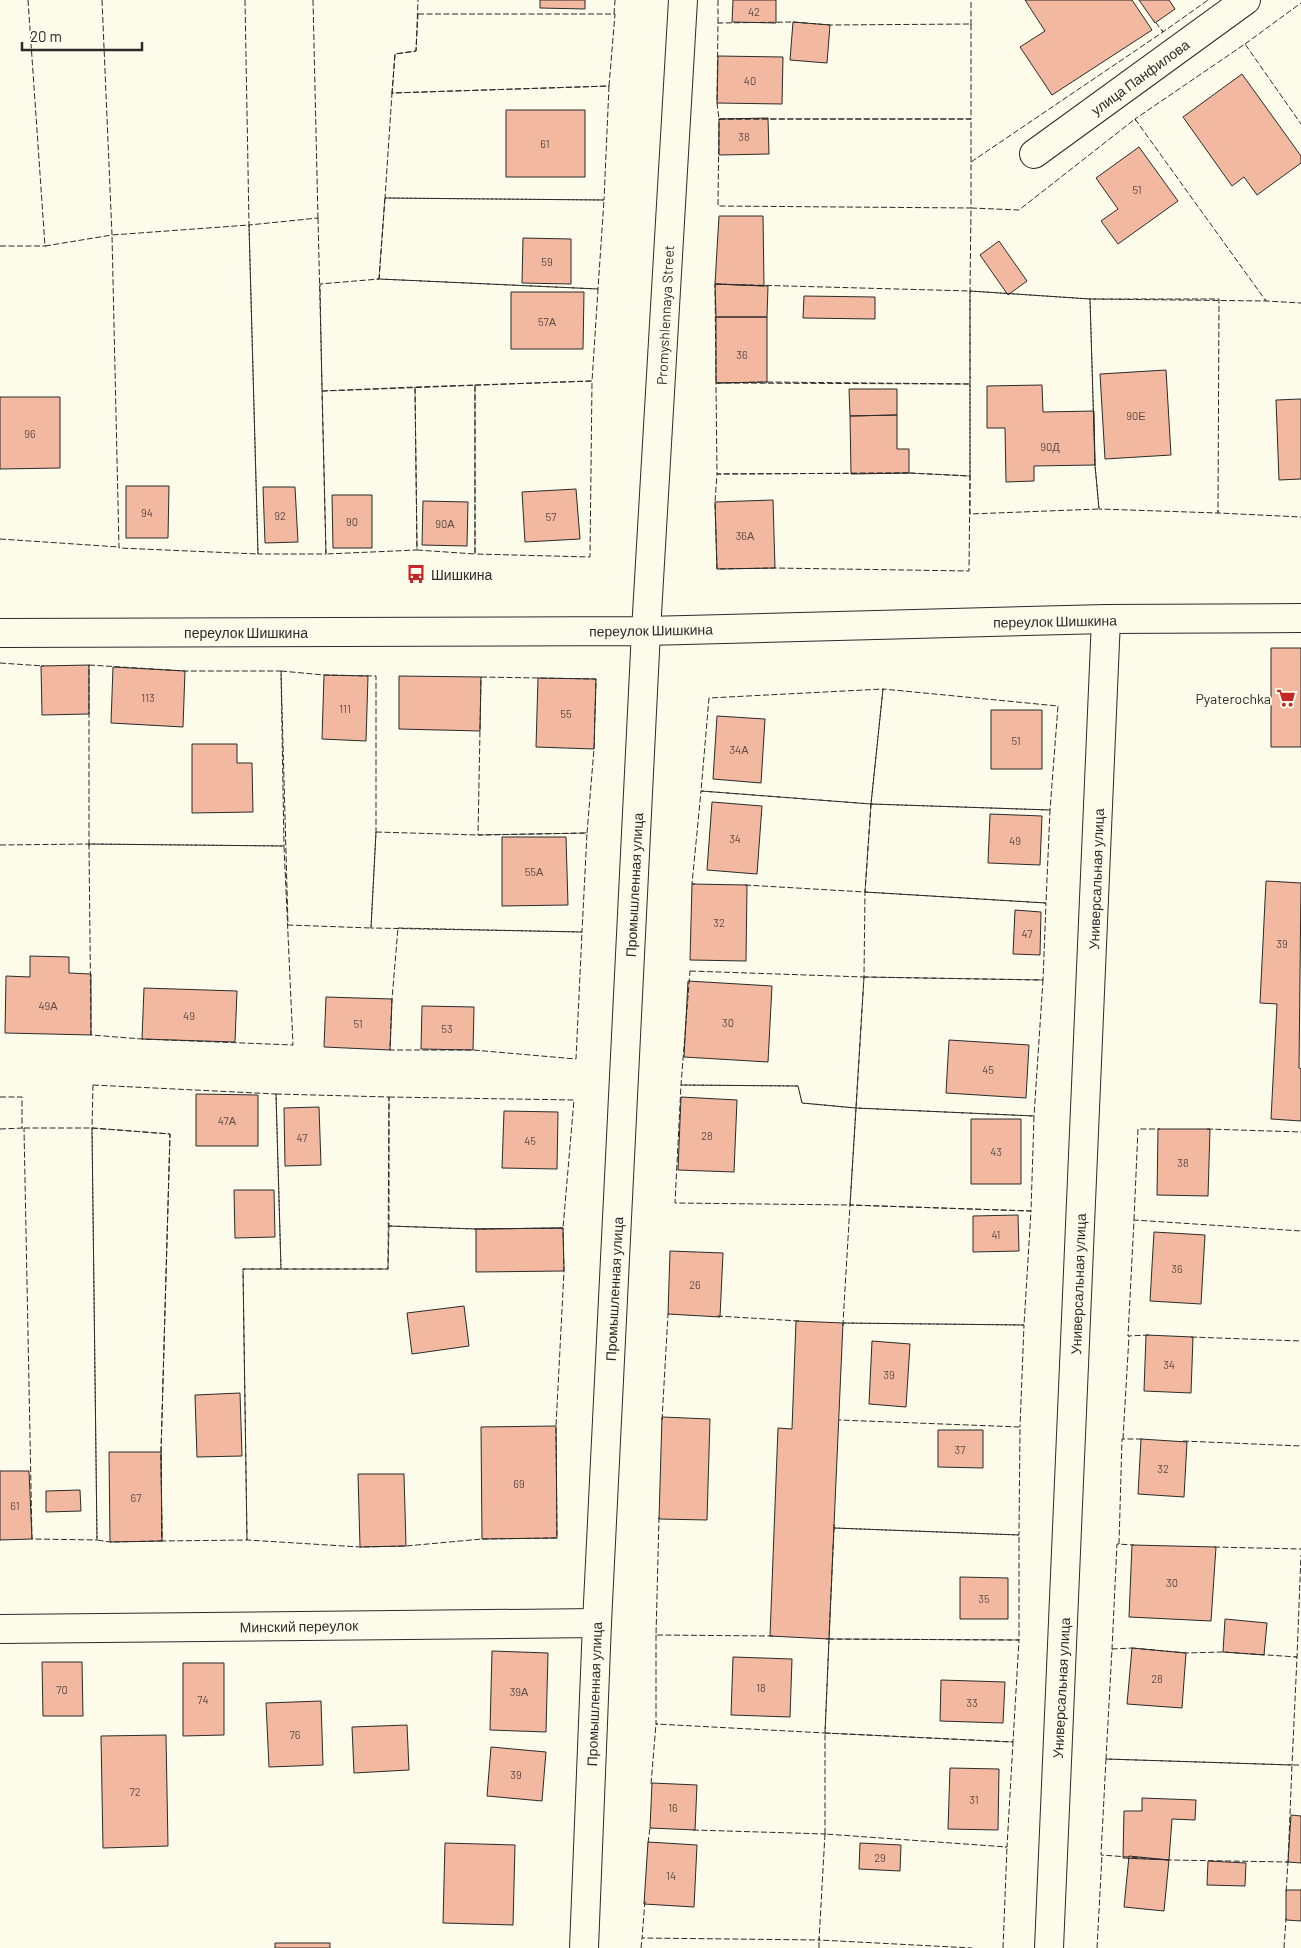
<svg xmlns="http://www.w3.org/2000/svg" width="1301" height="1948" font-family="Barlow,sans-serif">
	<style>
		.building { fill: #f2b8a0; stroke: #2b2b2b }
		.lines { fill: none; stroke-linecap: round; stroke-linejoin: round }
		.minor-casing { stroke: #2b2b2b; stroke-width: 30 }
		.major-casing { stroke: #2b2b2b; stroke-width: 30 }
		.minor { stroke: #fdfbea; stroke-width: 28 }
		.major { stroke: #fdfbea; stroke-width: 28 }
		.fence { stroke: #2b2b2b; stroke-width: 1; stroke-dasharray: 6 2.5; stroke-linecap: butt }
		.labels { text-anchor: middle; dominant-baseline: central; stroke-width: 4; stroke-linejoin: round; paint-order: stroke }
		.number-label { font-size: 11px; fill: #5d4e48 }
		.street-label { font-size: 14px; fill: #2b2b2b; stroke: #fdfbea }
		.poi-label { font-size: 14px; fill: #2b2b2b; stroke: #fdfbea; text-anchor: start }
	</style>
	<rect width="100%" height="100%" fill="#fdfbea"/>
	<path class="building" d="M 540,0 L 585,0 L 585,9 L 540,8 Z
		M 733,0 L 776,0 L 776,23 L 732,22 Z
		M 1025,0 L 1132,0 L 1152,30 L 1052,95 L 1020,47 L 1045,31 Z
		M 1139,0 L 1169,0 L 1175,9 L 1155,23 Z
		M 793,22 L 830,25 L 827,63 L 790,60 Z
		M 718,56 L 783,57 L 782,104 L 717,103 Z
		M 1242,74 L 1301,156 L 1301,163 L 1257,195 L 1244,177 L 1232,186 L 1183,117 Z
		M 506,110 L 585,110 L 585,177 L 506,177 Z
		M 768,118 L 769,154 L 719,155 L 719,119 Z
		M 1139,147 L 1178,201 L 1118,244 L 1101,221 L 1118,209 L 1096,178 Z
		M 719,216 L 763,216 L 764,286 L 715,284 Z
		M 523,238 L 571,239 L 571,284 L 522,283 Z
		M 999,241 L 1027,281 L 1008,295 L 980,255 Z
		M 715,284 L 768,286 L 767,317 L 716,317 Z
		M 511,292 L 584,292 L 583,349 L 511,349 Z
		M 804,296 L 875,297 L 875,319 L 803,318 Z
		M 716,317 L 767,317 L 767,382 L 716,383 Z
		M 1166,370 L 1171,455 L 1105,459 L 1100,374 Z
		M 1042,385 L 1043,412 L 1094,411 L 1095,465 L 1034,466 L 1034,481 L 1006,482 L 1005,428 L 987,428 L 987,386 Z
		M 849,389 L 897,389 L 897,415 L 850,416 Z
		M 0,397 L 60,397 L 60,468 L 0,469 Z
		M 1301,399 L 1301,479 L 1279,480 L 1276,400 Z
		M 897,415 L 897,449 L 909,449 L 909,473 L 851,474 L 850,416 Z
		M 126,486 L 169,486 L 168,538 L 126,538 Z
		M 263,487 L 295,487 L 298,542 L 265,543 Z
		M 576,489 L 580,539 L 525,542 L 522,492 Z
		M 332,495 L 372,495 L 372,548 L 333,548 Z
		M 773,500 L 775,568 L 717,569 L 715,502 Z
		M 423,501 L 468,502 L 467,546 L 422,545 Z
		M 1271,648 L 1301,648 L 1301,747 L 1271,747 Z
		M 89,665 L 89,714 L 42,715 L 41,666 Z
		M 113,667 L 185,671 L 183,727 L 111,723 Z
		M 324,675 L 368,676 L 366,741 L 322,739 Z
		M 399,676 L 481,677 L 480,731 L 399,729 Z
		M 538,678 L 596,679 L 594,749 L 536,747 Z
		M 991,710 L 1042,710 L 1042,769 L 991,769 Z
		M 717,716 L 765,719 L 761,783 L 713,779 Z
		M 192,744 L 237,744 L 237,763 L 252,763 L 253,812 L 192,813 Z
		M 712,802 L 762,806 L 757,874 L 707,870 Z
		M 990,814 L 1042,816 L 1040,865 L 988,863 Z
		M 502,837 L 566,837 L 568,905 L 502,906 Z
		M 1266,881 L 1301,883 L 1299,1068 L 1301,1069 L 1301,1121 L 1271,1119 L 1277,1004 L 1260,1003 Z
		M 692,884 L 747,885 L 746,961 L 690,960 Z
		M 1015,910 L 1041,912 L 1040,955 L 1013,954 Z
		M 30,956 L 69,957 L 69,973 L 91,974 L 91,1035 L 5,1033 L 6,976 L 30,977 Z
		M 688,981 L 772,986 L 768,1062 L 684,1057 Z
		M 144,988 L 237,991 L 235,1042 L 142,1039 Z
		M 326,997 L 392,999 L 390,1050 L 324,1047 Z
		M 422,1006 L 474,1007 L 473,1050 L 421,1049 Z
		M 949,1040 L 1029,1045 L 1026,1098 L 946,1093 Z
		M 196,1094 L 258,1095 L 258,1146 L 196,1146 Z
		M 681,1097 L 737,1100 L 734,1172 L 678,1170 Z
		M 319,1107 L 321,1165 L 285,1166 L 284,1108 Z
		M 504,1111 L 558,1112 L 557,1169 L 502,1168 Z
		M 971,1119 L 1021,1119 L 1021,1184 L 971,1184 Z
		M 1158,1129 L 1210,1129 L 1208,1196 L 1157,1195 Z
		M 234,1190 L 274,1190 L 275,1237 L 235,1238 Z
		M 1018,1215 L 1019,1251 L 973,1252 L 973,1216 Z
		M 563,1228 L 564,1271 L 476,1272 L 476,1229 Z
		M 1154,1232 L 1205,1235 L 1201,1304 L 1150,1301 Z
		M 670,1251 L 723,1253 L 720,1317 L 668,1314 Z
		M 464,1306 L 469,1346 L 412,1354 L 407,1313 Z
		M 796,1321 L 843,1323 L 829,1639 L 770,1636 L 778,1428 L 792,1429 Z
		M 1146,1335 L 1193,1337 L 1191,1393 L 1144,1391 Z
		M 872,1341 L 910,1344 L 906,1407 L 869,1404 Z
		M 240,1393 L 242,1456 L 197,1457 L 195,1395 Z
		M 662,1417 L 710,1419 L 707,1520 L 659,1519 Z
		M 556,1426 L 557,1538 L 482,1539 L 481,1427 Z
		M 938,1430 L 983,1430 L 983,1468 L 938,1467 Z
		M 1141,1439 L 1187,1442 L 1184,1497 L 1138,1494 Z
		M 109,1452 L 161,1452 L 162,1541 L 110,1542 Z
		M 0,1471 L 29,1471 L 32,1539 L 0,1540 Z
		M 358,1474 L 404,1474 L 406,1546 L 360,1547 Z
		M 80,1490 L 81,1511 L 46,1512 L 46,1491 Z
		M 1132,1545 L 1216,1547 L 1211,1621 L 1129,1617 Z
		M 960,1577 L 1008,1578 L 1008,1619 L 960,1619 Z
		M 1225,1619 L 1267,1623 L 1264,1655 L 1223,1652 Z
		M 1132,1648 L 1186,1653 L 1182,1708 L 1127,1704 Z
		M 492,1651 L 548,1653 L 546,1732 L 490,1730 Z
		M 733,1657 L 792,1659 L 790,1717 L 731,1715 Z
		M 42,1662 L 82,1662 L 83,1716 L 43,1716 Z
		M 183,1663 L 224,1663 L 224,1735 L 183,1736 Z
		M 941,1680 L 1005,1682 L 1003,1723 L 940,1721 Z
		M 321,1701 L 323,1765 L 269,1767 L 266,1703 Z
		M 407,1725 L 409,1770 L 354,1773 L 352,1727 Z
		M 166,1735 L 168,1846 L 103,1848 L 101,1736 Z
		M 491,1747 L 546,1752 L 542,1801 L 487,1796 Z
		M 950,1768 L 999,1769 L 998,1830 L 948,1829 Z
		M 652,1783 L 697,1785 L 695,1830 L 650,1828 Z
		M 1142,1798 L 1196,1800 L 1195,1820 L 1172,1819 L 1169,1860 L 1123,1858 L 1124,1811 L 1142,1811 Z
		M 1291,1815 L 1301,1816 L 1301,1863 L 1288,1862 Z
		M 648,1842 L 697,1845 L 694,1907 L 644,1904 Z
		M 445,1843 L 515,1845 L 513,1925 L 443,1923 Z
		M 860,1843 L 901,1845 L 900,1871 L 859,1869 Z
		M 1129,1856 L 1169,1860 L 1164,1911 L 1124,1907 Z
		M 1208,1861 L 1246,1863 L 1245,1886 L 1207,1885 Z
		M 1286,1890 L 1301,1890 L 1301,1921 L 1286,1920 Z
		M 275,1943 L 330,1943 L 330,1948 L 275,1948 Z"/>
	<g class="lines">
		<g class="minor-casing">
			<path id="minor" d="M 1034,154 L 1246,0
				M 646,631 L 683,0
				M 0,1629 L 597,1623
				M 1049,1948 L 1106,619"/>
		</g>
		<g class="major-casing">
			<path id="major" d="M 0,633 L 646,631 L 1106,619 L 1301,618
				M 584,1948 L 597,1623 L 646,631"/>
		</g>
		<use href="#minor" class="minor"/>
		<use href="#major" class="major"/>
		<path class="fence" d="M 28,0 L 45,246 L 112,235
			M 102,0 L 112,235
			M 245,0 L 249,225
			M 313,0 L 318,220
			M 718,0 L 718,23 L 721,23
			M 418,14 L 615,14 L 609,86 L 392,93 L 395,54 L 416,51 Z
			M 614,14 L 615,0
			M 793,22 L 830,25 L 971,24 L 971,119 L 719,119 L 717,103 L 718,23 Z
			M 971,25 L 971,0
			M 1162,30 L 1163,32 L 1208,0
			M 1245,44 L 1301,3
			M 609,86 L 604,200 L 385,198 L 392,93 Z
			M 392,94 L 395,54 L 416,51 L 418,0
			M 719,119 L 971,119 L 971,208 L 718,206 Z
			M 1135,119 L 1266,301 L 1090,299 L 970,291 L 971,208 L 1019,210 Z
			M 1136,121 L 1135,119 L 1245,44 L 1301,124
			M 971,162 L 1163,32 L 1154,20
			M 385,198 L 604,200 L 598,289 L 379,279 Z
			M 318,218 L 326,554 L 258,554 L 249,225 Z
			M 249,225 L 258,554 L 119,548 L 112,235 Z
			M 0,246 L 46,246
			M 377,279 L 379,279 L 385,196
			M 715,284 L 970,291 L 970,384 L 716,383 Z
			M 970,291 L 1090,299 L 1095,465 L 1099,509 L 970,514 Z
			M 1090,299 L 1219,299 L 1218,513 L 1099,509 L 1095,465 Z
			M 1265,299 L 1266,301 L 1301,303
			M 767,382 L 970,384 L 970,476 L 909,473 L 717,474 L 716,383 Z
			M 475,385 L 592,381 L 598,289 L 379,279 L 320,284 L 322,391 C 412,388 502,384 592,381 L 590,557 L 475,554 L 475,385
			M 475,385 L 475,554 L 417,550 L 415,387 Z
			M 415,387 L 417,550 L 326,554 L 322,391 Z
			M 909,473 L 970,476 L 969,571 L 775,568 L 717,569 L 715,502 L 717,474 Z
			M 1218,510 L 1218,513 L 1301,517
			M 0,539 L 119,547
			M 0,663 L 44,666
			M 89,665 L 185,671 L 281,671 L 284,846 L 89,844 Z
			M 281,671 L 324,675 L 376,676 L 376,832 L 371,928 L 288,925 Z
			M 481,677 L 596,679 L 594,749 L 587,833 L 478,835 Z
			M 883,689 L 871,804 L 701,791 L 709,698 Z
			M 871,804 L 1050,810 L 1046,903 L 865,892 Z
			M 376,832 L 478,835 L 587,833 L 582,932 L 371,928 Z
			M 89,844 L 284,846 L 293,1045 L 142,1039 L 91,1035 Z
			M 0,845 L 89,844 L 89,846
			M 695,884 L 692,884 L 701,791 L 871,804 L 1050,810 L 1058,706 L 883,689 L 871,804
			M 745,885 L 865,892 L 871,804
			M 865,892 L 1046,903 L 1043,980 L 864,977 Z
			M 398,928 L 582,932 L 576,1059 L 473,1050 L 390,1050 L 392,999 Z
			M 690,971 L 864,977 L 856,1108 L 802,1103 L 798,1086 L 681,1085 Z
			M 864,977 L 1043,980 L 1034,1116 L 856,1108 Z
			M 93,1085 L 276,1094 L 281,1269 L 243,1269 L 247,1540 L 162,1541 L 161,1452 L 170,1134 L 92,1128 Z
			M 681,1085 L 798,1086 L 802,1103 L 856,1108 L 850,1205 L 675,1203 Z
			M 276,1094 L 389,1097 L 388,1269 L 281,1269 Z
			M 0,1097 L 22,1097 L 22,1128
			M 389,1097 L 574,1100 L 563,1228 L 476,1229 L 389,1226 Z
			M 856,1108 L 1034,1116 L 1031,1211 L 850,1205 Z
			M 24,1128 L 92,1128 L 97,1540 L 32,1539 Z
			M 92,1128 L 170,1134 L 161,1452 L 162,1541 L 110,1542 L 97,1540 Z
			M 0,1129 L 24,1128 L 24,1129
			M 1207,1129 L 1301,1132
			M 1134,1220 L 1138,1129 L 1160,1129
			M 389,1226 L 476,1229 L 563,1228 L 564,1271 L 556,1426 L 557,1538 L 482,1539 L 406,1546 L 360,1547 L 247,1540 L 243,1269 L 388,1269 Z
			M 717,1316 L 799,1321
			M 843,1323 L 1024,1325 L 1020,1427
			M 843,1326 L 843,1323 L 850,1205 L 1031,1211 L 1024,1325 L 843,1323
			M 1149,1335 L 1128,1336 L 1134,1220 L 1301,1231
			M 1191,1337 L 1301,1341
			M 662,1420 L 668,1314 L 669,1314
			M 1123,1439 L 1129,1336
			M 1183,1441 L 1301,1446
			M 659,1517 L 656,1635 L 773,1636
			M 834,1524 L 834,1528 L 1019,1535 L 1020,1427 L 839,1420
			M 834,1528 L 1019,1535 L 1019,1640 L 829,1639 Z
			M 1119,1544 L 1122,1439 L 1143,1439
			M 1214,1547 L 1301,1549
			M 656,1635 L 656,1724 L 825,1733
			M 829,1639 L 1019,1640 L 1013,1742 L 825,1733 Z
			M 1132,1648 L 1186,1653 L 1223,1652 L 1297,1657 L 1292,1765 L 1106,1759 L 1112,1649 Z
			M 1113,1649 L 1112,1649 L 1117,1544 L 1134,1545
			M 1295,1657 L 1297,1657 L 1301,1555
			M 825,1733 L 1013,1742 L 1007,1847 L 825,1834 L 825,1733 L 829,1639 L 826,1639
			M 1106,1759 L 1292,1765 L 1288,1862 L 1169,1860 L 1101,1855 Z
			M 1293,1765 L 1301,1765
			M 651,1784 L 656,1724 L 658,1724
			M 693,1830 L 826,1834
			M 825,1834 L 819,1940 L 972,1948
			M 648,1843 L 650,1828 L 652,1829
			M 1286,1862 L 1288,1862 L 1286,1893
			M 645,1901 L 642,1938 L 820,1940
			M 641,1948 L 642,1938
			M 819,1948 L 819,1938
			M 1003,1948 L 1007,1847 L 1005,1847
			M 1097,1948 L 1102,1855
			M 1284,1948 L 1286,1918"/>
	</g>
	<defs>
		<g id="bus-bare" transform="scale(1.5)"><path d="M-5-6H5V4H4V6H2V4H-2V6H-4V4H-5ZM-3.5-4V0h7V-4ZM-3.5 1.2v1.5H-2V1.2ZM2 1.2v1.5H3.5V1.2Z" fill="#c62828" stroke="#fdfbea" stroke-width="2.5" paint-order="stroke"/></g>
		<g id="supermarket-bare" transform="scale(1.5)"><path d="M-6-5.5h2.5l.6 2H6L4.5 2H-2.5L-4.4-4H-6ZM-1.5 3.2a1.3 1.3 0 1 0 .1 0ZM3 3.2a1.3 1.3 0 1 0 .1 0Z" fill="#c62828" stroke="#fdfbea" stroke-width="2.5" paint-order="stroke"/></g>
	</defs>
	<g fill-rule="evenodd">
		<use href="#bus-bare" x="416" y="574"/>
		<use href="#supermarket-bare" x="1286" y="698"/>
	</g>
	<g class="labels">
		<g class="number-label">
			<text x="754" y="11">42</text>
			<text x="750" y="80">40</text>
			<text x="744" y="136">38</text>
			<text x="545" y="143">61</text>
			<text x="1137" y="189">51</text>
			<text x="547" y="261">59</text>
			<text x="547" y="321">57А</text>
			<text x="742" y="354">36</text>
			<text x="1136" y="415">90Е</text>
			<text x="30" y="433">96</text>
			<text x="1050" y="446">90Д</text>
			<text x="147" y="512">94</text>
			<text x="280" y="515">92</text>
			<text x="551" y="516">57</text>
			<text x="352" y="521">90</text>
			<text x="445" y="523">90А</text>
			<text x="745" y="535">36А</text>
			<text x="148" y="697">113</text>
			<text x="345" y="708">111</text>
			<text x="566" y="713">55</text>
			<text x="1016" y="740">51</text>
			<text x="739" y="749">34А</text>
			<text x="735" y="838">34</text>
			<text x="1015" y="840">49</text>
			<text x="534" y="871">55А</text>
			<text x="719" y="922">32</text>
			<text x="1027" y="933">47</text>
			<text x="1282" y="943">39</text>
			<text x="48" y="1005">49А</text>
			<text x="189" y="1015">49</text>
			<text x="728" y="1022">30</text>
			<text x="358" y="1023">51</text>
			<text x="447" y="1028">53</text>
			<text x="988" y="1069">45</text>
			<text x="227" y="1120">47А</text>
			<text x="707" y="1135">28</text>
			<text x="302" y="1137">47</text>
			<text x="530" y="1140">45</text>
			<text x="996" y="1151">43</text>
			<text x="1183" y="1162">38</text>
			<text x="996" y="1234">41</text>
			<text x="1177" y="1268">36</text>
			<text x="695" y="1284">26</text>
			<text x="1169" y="1364">34</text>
			<text x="889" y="1374">39</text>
			<text x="960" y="1449">37</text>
			<text x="1163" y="1468">32</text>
			<text x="519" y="1483">69</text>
			<text x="136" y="1497">67</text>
			<text x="15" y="1505">61</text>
			<text x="1172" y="1582">30</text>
			<text x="984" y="1598">35</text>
			<text x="1157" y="1678">28</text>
			<text x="761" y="1687">18</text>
			<text x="62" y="1689">70</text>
			<text x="519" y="1691">39А</text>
			<text x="203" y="1699">74</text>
			<text x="972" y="1702">33</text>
			<text x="295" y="1734">76</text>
			<text x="516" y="1774">39</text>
			<text x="135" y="1791">72</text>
			<text x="974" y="1799">31</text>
			<text x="673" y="1807">16</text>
			<text x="880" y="1857">29</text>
			<text x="671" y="1875">14</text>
		</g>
		<g class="street-label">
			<text transform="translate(1140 77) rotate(-36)">улица Панфилова</text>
			<text transform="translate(665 315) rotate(-87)">Promyshlennaya Street</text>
			<text transform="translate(1055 621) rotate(-1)">переулок Шишкина</text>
			<text transform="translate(651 630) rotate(-1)">переулок Шишкина</text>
			<text x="246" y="632">переулок Шишкина</text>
			<text transform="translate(1096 879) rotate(-88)">Универсальная улица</text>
			<text transform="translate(634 885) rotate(-87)">Промышленная улица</text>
			<text transform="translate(1078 1284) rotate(-88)">Универсальная улица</text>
			<text transform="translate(614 1289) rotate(-87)">Промышленная улица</text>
			<text transform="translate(299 1626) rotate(-1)">Минский переулок</text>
			<text transform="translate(1061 1688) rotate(-87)">Универсальная улица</text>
			<text transform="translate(594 1694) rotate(-88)">Промышленная улица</text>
		</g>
		<g class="poi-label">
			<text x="431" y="574">Шишкина</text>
			<text x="1271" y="698" text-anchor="end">Pyaterochka</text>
		</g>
	</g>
	<path d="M22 42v8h120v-8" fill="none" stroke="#2b2b2b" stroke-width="2.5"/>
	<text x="30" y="42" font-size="15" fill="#2b2b2b" stroke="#fdfbea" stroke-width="4" paint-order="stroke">20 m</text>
</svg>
